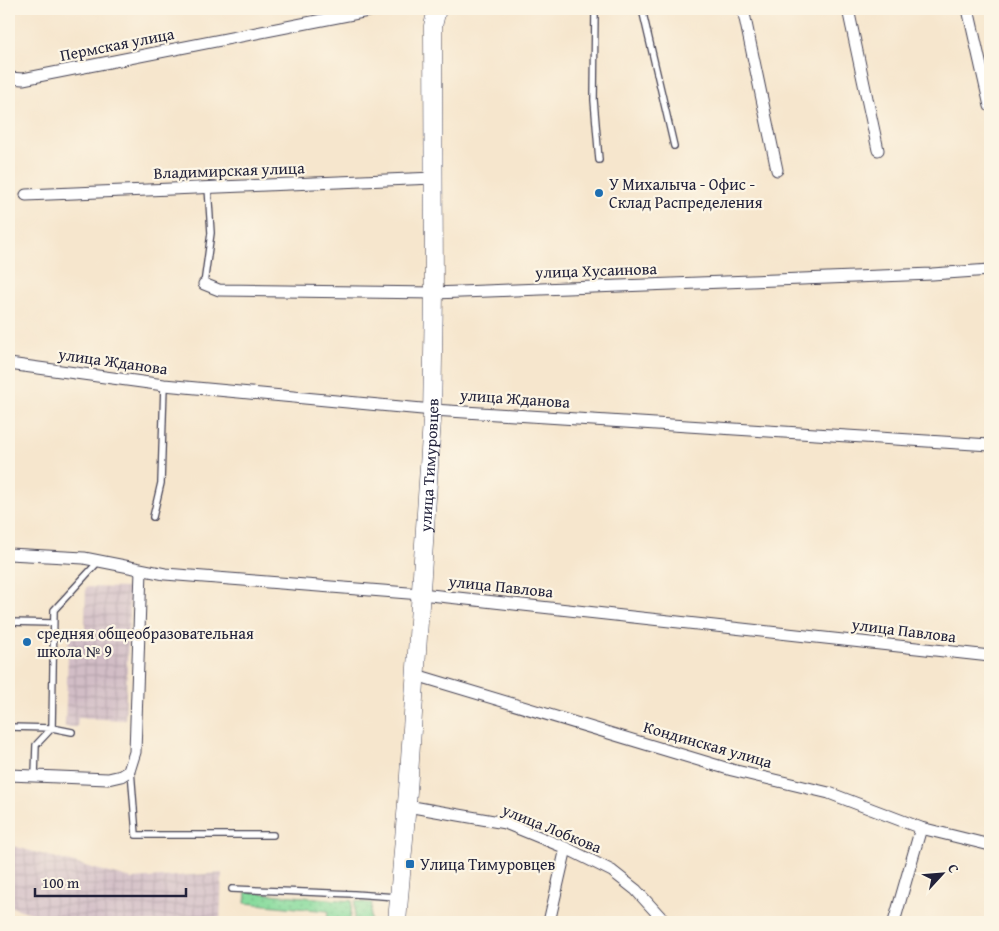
<svg xmlns="http://www.w3.org/2000/svg" width="999" height="931" font-family="'Gentium Book Plus',serif">
	<style>
		.industrial { fill: url(#industrial-grid) }
		.grass { fill: url(#grass-dots); stroke: #557e6c }
		.lines { fill: none; stroke-linecap: round; stroke-linejoin: round }
		.service-casing { stroke: #423f51; stroke-width: 8 }
		.minor-casing { stroke: #423f51; stroke-width: 13 }
		.primary-casing { stroke: #423f51; stroke-width: 19 }
		.service { stroke: #fff; stroke-width: 5.5 }
		.minor { stroke: #fff; stroke-width: 11 }
		.primary { stroke: #fff; stroke-width: 18 }
		.poi-dot { fill: #1f6fb2; stroke: #fcf5e5; stroke-width: 2 }
		.labels { text-anchor: middle; dominant-baseline: central; stroke-width: 4.5; stroke-linejoin: round; paint-order: stroke }
		.street-label { font-size: 16px; fill: #22223b; stroke: #fcf5e5 }
		.poi-label { font-size: 16px; fill: #22223b; stroke: #fcf5e5; text-anchor: start }
	</style>
	<defs>
		<pattern id="industrial-grid" width="8" height="8" patternUnits="userSpaceOnUse" patternTransform="scale(1.25)"><rect width="8" height="8" fill="#d2bdc6"/><path d="M0 4h8M4 0v8" fill="none" stroke="#b4a2ab"/></pattern>
		<pattern id="grass-dots" width="8" height="8" patternUnits="userSpaceOnUse" patternTransform="scale(1.25)"><rect width="8" height="8" fill="#88db9d"/><path d="M2 2h.1M6 6h.1" fill="none" stroke="#75bc88" stroke-width="1.8" stroke-linecap="round"/></pattern>
	</defs>
	<rect width="100%" height="100%" fill="#fcf5e5"/>
	<filter id="ink" filterUnits="userSpaceOnUse"><feTurbulence type="fractalNoise" baseFrequency=".02" numOctaves="2"/><feDisplacementMap in="SourceGraphic" scale="10" xChannelSelector="R" yChannelSelector="G"/><feConvolveMatrix kernelMatrix="1 2 1 2 8 2 1 2 1" color-interpolation-filters="sRGB"/></filter>
	<filter id="wash" filterUnits="userSpaceOnUse"><feTurbulence type="fractalNoise" baseFrequency=".0096" numOctaves="4" result="noise"/><feDisplacementMap in="SourceGraphic" scale="20" xChannelSelector="R" yChannelSelector="G"/><feGaussianBlur stdDeviation="1.12" result="paint"/><feColorMatrix in="noise" values="0 0 0 0 0 0 0 0 0 0 0 0 0 0 0 0 0 1.4 0 .05"/><feComposite in="paint" operator="in"/></filter>
	<g filter="url(#wash)">
		<rect width="100%" height="100%" fill="#f6e6cd"/>
		<path class="industrial" d="M 86,587 L 130,588 L 125,720 L 78,718 L 77,727 L 65,727 L 69,631 L 85,631 Z
			M 9,845 L 132,879 L 222,873 L 220,922 L 59,922 L 9,906 Z"/>
		<path class="grass" d="M 246,892 L 352,901 L 350,922 L 327,922 L 328,911 L 245,903 Z
			M 355,901 L 372,903 L 370,922 L 354,922 Z"/>
	</g>
	<g filter="url(#ink)">
		<g class="lines">
			<g class="service-casing">
				<path id="service" d="M 595,9 L 594,100 L 599,160
					M 642,9 L 674,146
					M 204,284 L 211,233 L 208,187
					M 153,517 L 161,483 L 164,385
					M 9,622 L 53,623
					M 9,727 L 52,728 L 36,745 L 35,776
					M 72,732 L 52,728 L 54,610 L 99,561
					M 131,770 L 136,835 L 273,835
					M 232,889 L 354,894 L 396,897"/>
			</g>
			<g class="minor-casing">
				<path id="minor" d="M 743,9 L 777,170
					M 848,9 L 878,150
					M 968,9 L 990,106
					M 9,78 L 23,79 L 378,9
					M 26,195 L 434,178
					M 204,284 L 219,290 L 434,293 L 932,274 L 990,270
					M 9,364 L 164,385 L 433,410 L 990,445
					M 9,554 L 84,558 L 165,574 L 421,594 L 990,656
					M 416,675 L 732,770 L 829,793 L 921,828 L 990,845
					M 9,775 L 108,779 L 121,776 L 129,771 L 135,752 L 141,570
					M 407,806 L 505,823 L 566,848 L 612,871 L 636,890 L 665,922
					M 549,922 L 566,848
					M 894,922 L 921,828"/>
			</g>
			<g class="primary-casing">
				<g id="primary">
					<path id="s1" d="M 397,922 L 408,791 L 432,420 L 434,293 L 433,26 L 437,9"/>
				</g>
			</g>
			<use href="#service" class="service"/>
			<use href="#minor" class="minor"/>
			<use href="#primary" class="primary"/>
		</g>
	</g>
	<g class="poi-dot">
		<circle cx="599" cy="193" r="5"/>
		<circle cx="27" cy="642" r="5"/>
		<rect x="405" y="859" width="10" height="10" rx="2.5"/>
	</g>
	<g class="labels">
		<g class="street-label">
			<text transform="translate(117 44) rotate(-11)">Пермская улица</text>
			<text transform="translate(229 170) rotate(-2)">Владимирская улица</text>
			<text transform="translate(596 270) rotate(-2)">улица Хусаинова</text>
			<text transform="translate(113 361) rotate(8)">улица Жданова</text>
			<text transform="translate(515 398) rotate(4)">улица Жданова</text>
			<text stroke="none"><textPath href="#s1" startOffset="458">улица Тимуровцев</textPath></text>
			<text transform="translate(501 586) rotate(6)">улица Павлова</text>
			<text transform="translate(904 630) rotate(7)">улица Павлова</text>
			<text transform="translate(708 744) rotate(16)">Кондинская улица</text>
			<text transform="translate(552 828) rotate(22)">улица Лобкова</text>
		</g>
		<g class="poi-label">
			<text x="609" y="184">У Михалыча - Офис -<tspan x="609" dy="18">Склад Распределения</tspan></text>
			<text x="37" y="633">средняя общеобразовательная<tspan x="37" dy="18">школа № 9</tspan></text>
			<text x="420" y="864">Улица Тимуровцев</text>
		</g>
	</g>
	<rect width="999" height="931" fill="none" stroke="#fcf5e5" stroke-width="30"/>
	<g transform="translate(942 874) rotate(64)" stroke="#fcf5e5" stroke-width="4" paint-order="stroke">
	<path d="M0-4L9 19L0 12L-9 19Z" fill="#22223b"/>
	<text y="-8" font-size="14" font-weight="bold" text-anchor="middle" fill="#22223b">С</text>
	</g>
	<path d="M35 888v8h151v-8" fill="none" stroke="#22223b" stroke-width="2.5"/>
	<text x="42" y="888" font-size="15" fill="#22223b" stroke="#fcf5e5" stroke-width="4" paint-order="stroke">100 m</text>
</svg>
